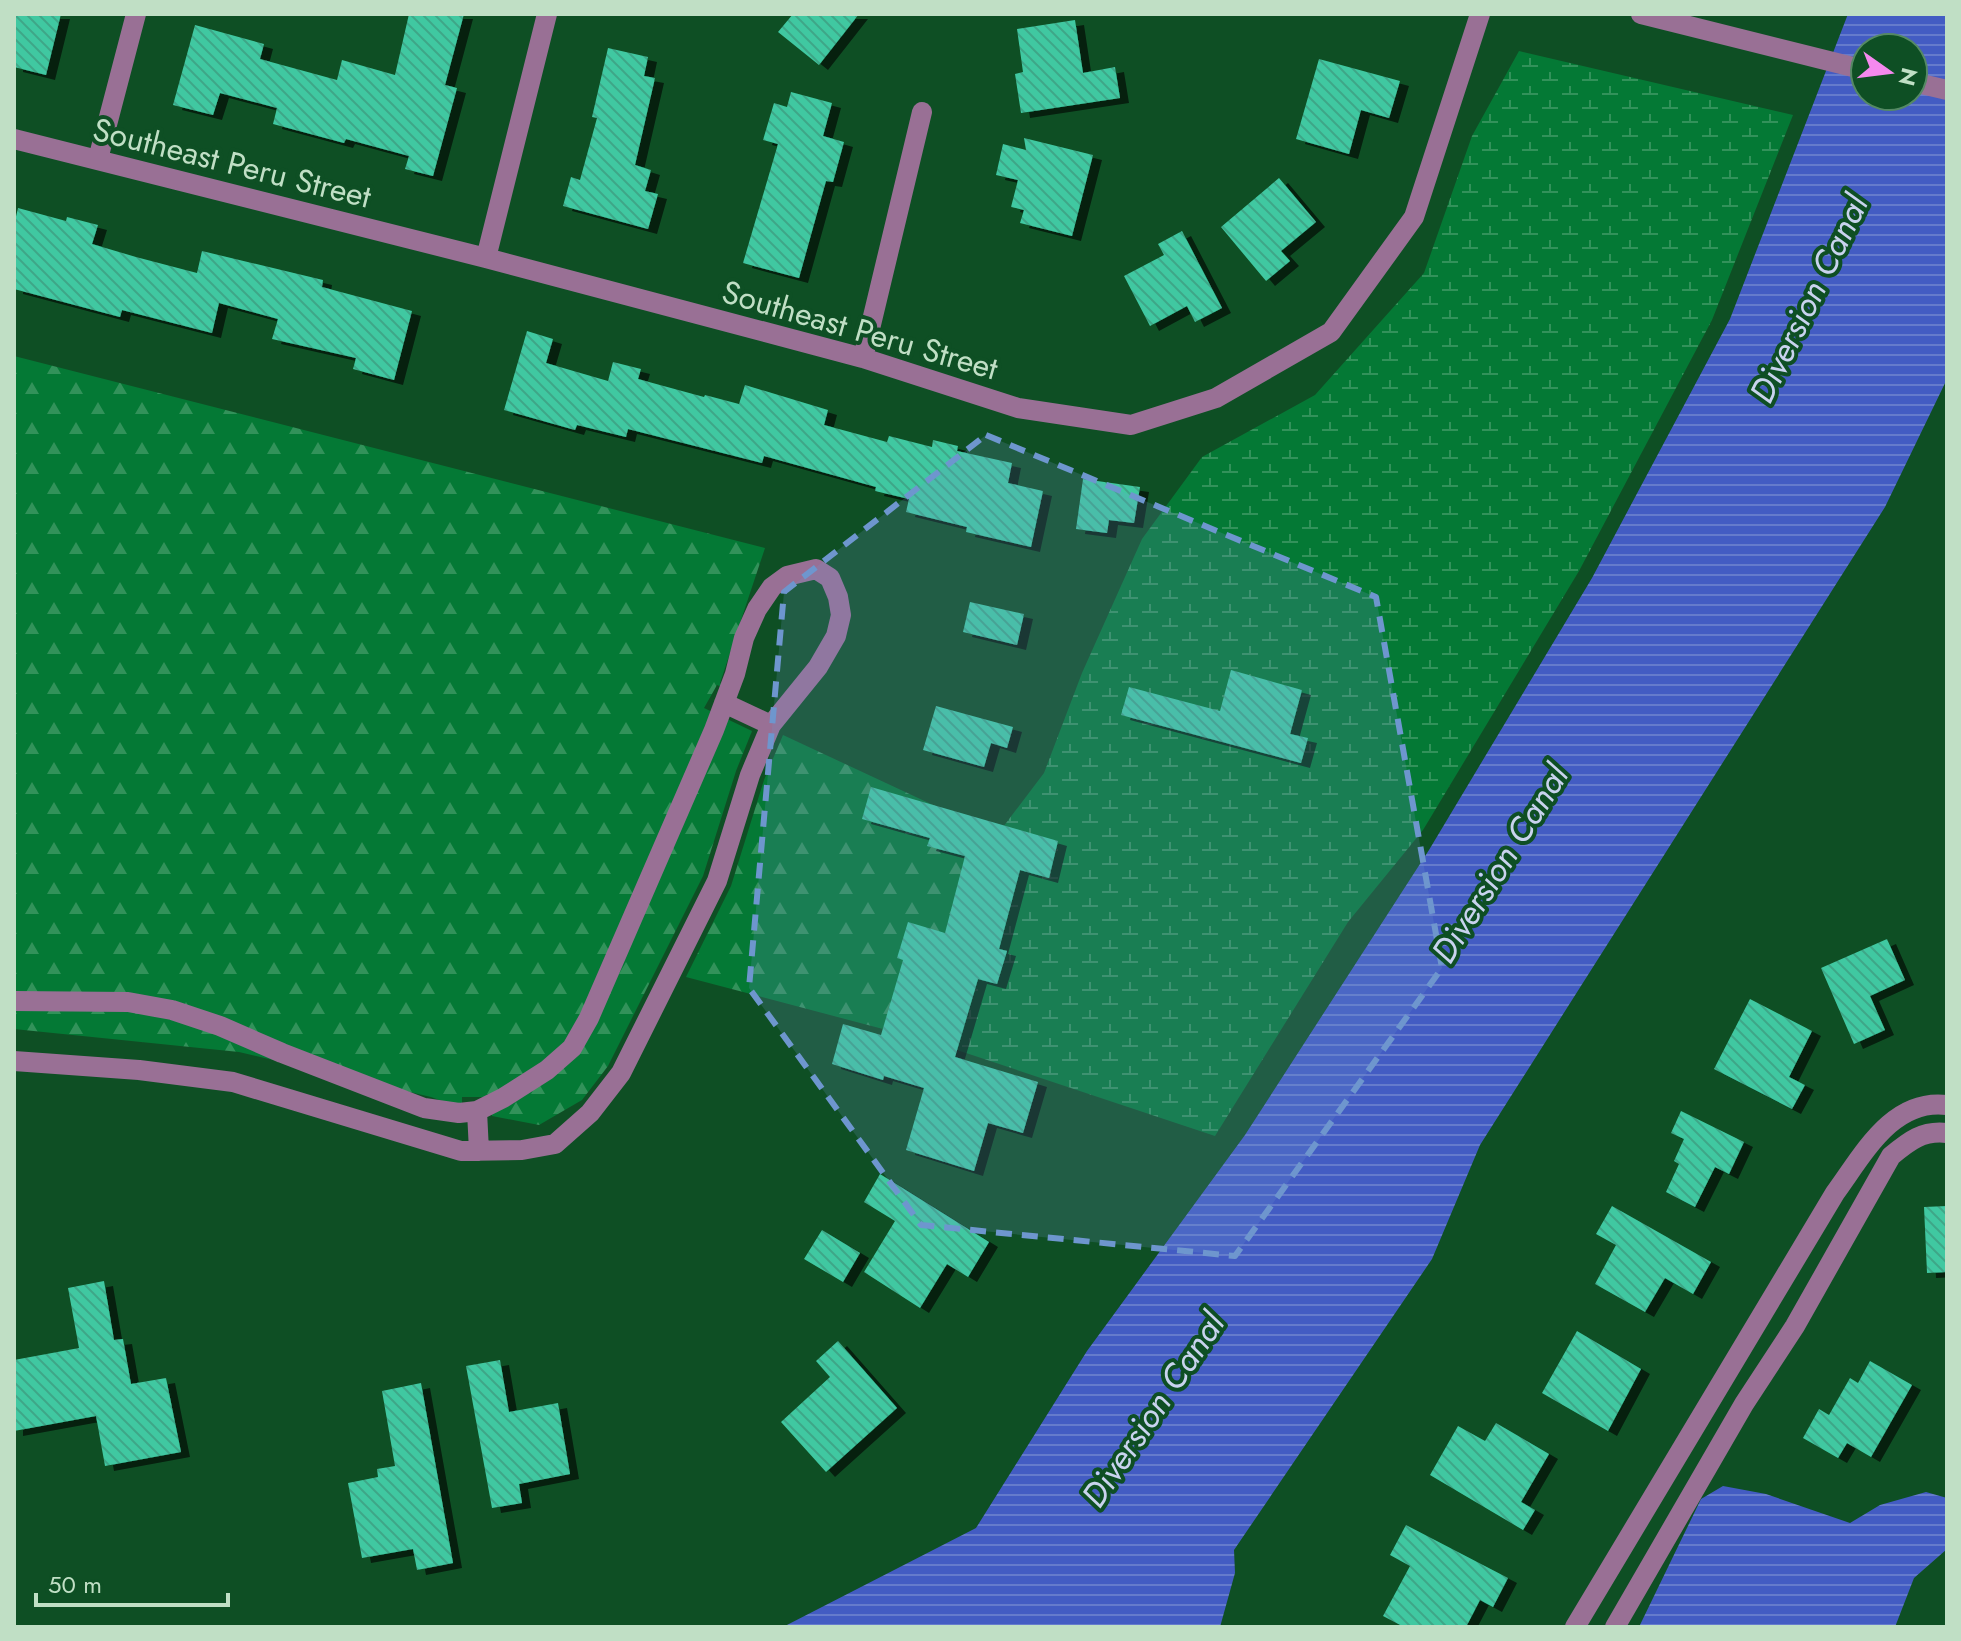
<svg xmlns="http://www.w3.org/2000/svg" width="1961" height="1641" font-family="Jost,sans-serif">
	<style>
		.forest { fill: url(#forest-firs) }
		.wetland { fill: url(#wetland-marsh) }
		.water { fill: url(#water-rules); fill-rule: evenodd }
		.building { fill: url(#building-back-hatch); filter: url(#shadow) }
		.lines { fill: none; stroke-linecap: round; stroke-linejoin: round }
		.minor { stroke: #997095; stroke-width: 20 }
		.marked { fill: #6e96ce; fill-opacity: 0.2; stroke: #6e96ce; stroke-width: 6; stroke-dasharray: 16 10; stroke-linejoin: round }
		.labels { text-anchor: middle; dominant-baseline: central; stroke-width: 8; stroke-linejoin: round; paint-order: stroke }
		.street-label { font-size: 32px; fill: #c0dfc5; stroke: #0e4f24 }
		.water-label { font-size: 34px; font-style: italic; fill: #c9d3ee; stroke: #0e4f24 }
	</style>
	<defs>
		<pattern id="forest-firs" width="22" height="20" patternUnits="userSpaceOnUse" patternTransform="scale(2)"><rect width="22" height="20" fill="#047935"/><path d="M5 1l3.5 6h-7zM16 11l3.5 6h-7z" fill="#32925a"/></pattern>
		<pattern id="wetland-marsh" width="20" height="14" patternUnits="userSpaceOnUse" patternTransform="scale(2)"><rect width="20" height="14" fill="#047935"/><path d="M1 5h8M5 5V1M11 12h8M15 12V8" fill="none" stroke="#32925a"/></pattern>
		<pattern id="water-rules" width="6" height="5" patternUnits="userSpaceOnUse" patternTransform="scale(2)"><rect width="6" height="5" fill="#435cc3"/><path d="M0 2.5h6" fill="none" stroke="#657bcc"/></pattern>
		<pattern id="building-back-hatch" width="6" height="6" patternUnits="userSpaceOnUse" patternTransform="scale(2)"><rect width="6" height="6" fill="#40c8a1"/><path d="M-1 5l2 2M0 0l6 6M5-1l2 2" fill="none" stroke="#3ea788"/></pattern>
		<filter id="shadow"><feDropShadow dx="9" dy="5" stdDeviation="0" flood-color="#0009"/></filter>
	</defs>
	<rect width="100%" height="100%" fill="#0e4f24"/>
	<path class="forest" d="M 14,356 L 765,548 L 720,683 L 725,688 L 717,685 L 704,708 L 752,731 L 736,771 L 703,876 L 608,1066 L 582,1100 L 539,1125 L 492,1116 L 491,1097 L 462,1097 L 462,1108 L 431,1097 L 239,1052 L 14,1029 Z
		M 783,735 L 976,825 L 936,1043 L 686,977 L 731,886 L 764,780 Z"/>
	<path class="wetland" d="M 1519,51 L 1793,115 L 1712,320 L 1579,571 L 1423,830 L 1348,922 L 1215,1136 L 936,1043 L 975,864 L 1044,773 L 1082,673 L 1142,539 L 1202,457 L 1315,395 L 1424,273 L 1472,136 Z"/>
	<path class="water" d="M 1848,14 L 1947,14 L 1947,379 L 1885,507 L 1480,1145 L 1432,1259 L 1234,1550 L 1235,1573 L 1220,1627 L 783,1627 L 976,1528 L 1087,1351 L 1245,1135 L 1429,850 L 1592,578 L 1730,319 ZM 1865,48 L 1913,48 L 1913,96 L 1865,96 Z
		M 1723,1486 L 1766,1494 L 1850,1523 L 1880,1505 L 1926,1492 L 1947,1498 L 1947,1549 L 1914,1578 L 1895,1627 L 1639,1627 L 1701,1499 Z"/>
	<path class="building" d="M 14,14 L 61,14 L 46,75 L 14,67 Z
		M 409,14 L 464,14 L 445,85 L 457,88 L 433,176 L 405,169 L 409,156 L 346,139 L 344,143 L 273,124 L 277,108 L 220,93 L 213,115 L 173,105 L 195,25 L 264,44 L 260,59 L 337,80 L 342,60 L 395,75 Z
		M 793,14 L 859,14 L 819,65 L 778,32 Z
		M 1075,20 L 1083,73 L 1115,67 L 1120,98 L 1021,113 L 1015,74 L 1023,72 L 1017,29 Z
		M 608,48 L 648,57 L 644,76 L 655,78 L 635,165 L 651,170 L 645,191 L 658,194 L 648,229 L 563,206 L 571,177 L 580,180 L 597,118 L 592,117 Z
		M 1319,59 L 1400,81 L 1389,118 L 1361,110 L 1349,154 L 1296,139 Z
		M 791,92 L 832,103 L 823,136 L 844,142 L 833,182 L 826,181 L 799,278 L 743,263 L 778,144 L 763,140 L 774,103 L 787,107 Z
		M 1024,138 L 1093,155 L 1072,236 L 1020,223 L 1024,210 L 1011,207 L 1018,180 L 996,175 L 1003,144 L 1026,150 Z
		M 1279,178 L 1316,222 L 1281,251 L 1290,261 L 1266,281 L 1221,227 Z
		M 18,208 L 66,221 L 67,217 L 98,225 L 92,244 L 136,257 L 197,273 L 202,251 L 323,280 L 322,287 L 412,311 L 394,380 L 353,369 L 356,358 L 272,339 L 278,319 L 219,303 L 212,333 L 122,310 L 120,317 L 14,289 L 14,225 Z
		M 1182,231 L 1222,308 L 1195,322 L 1187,306 L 1150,326 L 1124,276 L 1164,255 L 1158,244 Z
		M 527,331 L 553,339 L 546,363 L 608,381 L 613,362 L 641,369 L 638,379 L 704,397 L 705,395 L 739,404 L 745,385 L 828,410 L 824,425 L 887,442 L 889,436 L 932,447 L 933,440 L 958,446 L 957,451 L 1012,463 L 1008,483 L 1043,491 L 1031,547 L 966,532 L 967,527 L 906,512 L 909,499 L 875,491 L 876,487 L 764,456 L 762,463 L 628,429 L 626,437 L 577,425 L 575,430 L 504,410 Z
		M 1083,479 L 1140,487 L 1134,523 L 1109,520 L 1107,533 L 1076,529 Z
		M 970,602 L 1024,614 L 1017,645 L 963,632 Z
		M 1231,670 L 1302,690 L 1290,734 L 1308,738 L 1301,763 L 1121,715 L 1129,687 L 1220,711 Z
		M 936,706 L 1013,727 L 1007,748 L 991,743 L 984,767 L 923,750 Z
		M 871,787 L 1058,841 L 1049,878 L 1020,870 L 999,949 L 1007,951 L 997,984 L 978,979 L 955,1057 L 1038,1082 L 1023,1133 L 988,1123 L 974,1171 L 906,1150 L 924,1088 L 884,1076 L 883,1080 L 832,1064 L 843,1024 L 881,1035 L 903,960 L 897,958 L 908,922 L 945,933 L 965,856 L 927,846 L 930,838 L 862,819 Z
		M 1887,939 L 1905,980 L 1870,996 L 1885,1030 L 1854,1044 L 1821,968 Z
		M 1750,999 L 1812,1031 L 1789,1077 L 1805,1085 L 1792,1109 L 1714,1069 Z
		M 1681,1111 L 1744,1142 L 1729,1174 L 1715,1167 L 1695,1207 L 1666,1192 L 1679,1164 L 1674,1161 L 1684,1139 L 1671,1133 Z
		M 880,1174 L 989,1242 L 968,1277 L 947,1264 L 920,1308 L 864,1272 L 895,1221 L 864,1202 Z
		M 1612,1206 L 1711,1262 L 1693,1294 L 1665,1278 L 1645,1312 L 1595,1284 L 1616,1245 L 1596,1234 Z
		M 1947,1206 L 1947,1272 L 1927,1273 L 1924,1207 Z
		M 822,1230 L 860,1253 L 843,1282 L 804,1259 Z
		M 104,1281 L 114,1340 L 123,1339 L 131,1384 L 166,1378 L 181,1452 L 105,1466 L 96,1416 L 14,1431 L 14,1360 L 79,1348 L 68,1288 Z
		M 1577,1331 L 1641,1369 L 1608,1431 L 1542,1393 Z
		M 838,1341 L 897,1408 L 826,1472 L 781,1422 L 830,1377 L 816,1361 Z
		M 500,1360 L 509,1412 L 558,1403 L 570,1474 L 519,1484 L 522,1503 L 492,1508 L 466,1366 Z
		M 1870,1361 L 1912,1385 L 1871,1457 L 1847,1443 L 1838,1458 L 1803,1438 L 1819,1409 L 1829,1415 L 1850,1378 L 1858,1383 Z
		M 421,1383 L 453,1563 L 417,1570 L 413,1549 L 362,1558 L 348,1483 L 378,1477 L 377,1469 L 395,1466 L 382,1391 Z
		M 1496,1423 L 1549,1454 L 1521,1502 L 1535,1510 L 1523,1530 L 1430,1475 L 1458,1426 L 1485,1441 Z
		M 1406,1525 L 1508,1578 L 1493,1607 L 1480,1600 L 1466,1627 L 1404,1627 L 1383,1616 L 1410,1566 L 1390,1555 Z"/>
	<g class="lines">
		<path class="minor" d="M 1641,14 L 1865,70
			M 1913,82 L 1947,90
			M 14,139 L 486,258 L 863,358 L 1018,408 L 1131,425 L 1216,398 L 1331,332 L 1414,217 L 1480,14
			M 98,159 L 136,14
			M 486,258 L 547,14
			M 863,358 L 922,112
			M 724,703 L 771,725
			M 14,1001 L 128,1002 L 172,1010 L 220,1026 L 282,1053 L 424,1108 L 459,1113 L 477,1111 L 503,1098 L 547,1070 L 572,1048 L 589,1018 L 714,730 L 735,674 L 744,638 L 757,609 L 772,587 L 787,576 L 816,569 L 830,578 L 838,597 L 841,615 L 836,636 L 818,667 L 771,725 L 750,775 L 717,881 L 621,1073 L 590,1113 L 555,1144 L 522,1150 L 461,1151 L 233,1082 L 139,1070 L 14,1061
			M 477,1111 L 479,1151
			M 1575,1627 L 1835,1193 C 1863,1155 1892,1098 1947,1105
			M 1615,1627 L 1744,1404 L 1795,1326 L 1891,1156 C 1909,1141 1923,1130 1947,1133"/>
	</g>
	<path class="marked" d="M 986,435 L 1376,597 L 1442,968 L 1235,1256 L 921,1225 L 749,988 L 784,592 Z"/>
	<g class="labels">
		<g class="street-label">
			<text transform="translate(232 163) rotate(14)">Southeast Peru Street</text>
			<text transform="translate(860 330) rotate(16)">Southeast Peru Street</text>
		</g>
		<g class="water-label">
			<text transform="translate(1809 299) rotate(-64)">Diversion Canal</text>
			<text transform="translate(1500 864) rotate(-58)">Diversion Canal</text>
			<text transform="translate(1153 1410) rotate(-56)">Diversion Canal</text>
		</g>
	</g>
	<rect width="1961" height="1641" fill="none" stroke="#c0dfc5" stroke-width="32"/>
	<g transform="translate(1889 72) rotate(104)"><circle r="38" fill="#0e4f24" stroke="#558964" stroke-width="2"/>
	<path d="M0-6L14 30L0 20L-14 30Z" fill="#f589ee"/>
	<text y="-12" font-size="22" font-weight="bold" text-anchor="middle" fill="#c0dfc5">N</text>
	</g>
	<path d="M36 1593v12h192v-12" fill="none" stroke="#c0dfc5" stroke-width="4"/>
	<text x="48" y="1593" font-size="24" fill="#c0dfc5" stroke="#0e4f24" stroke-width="6" paint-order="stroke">50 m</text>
</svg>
